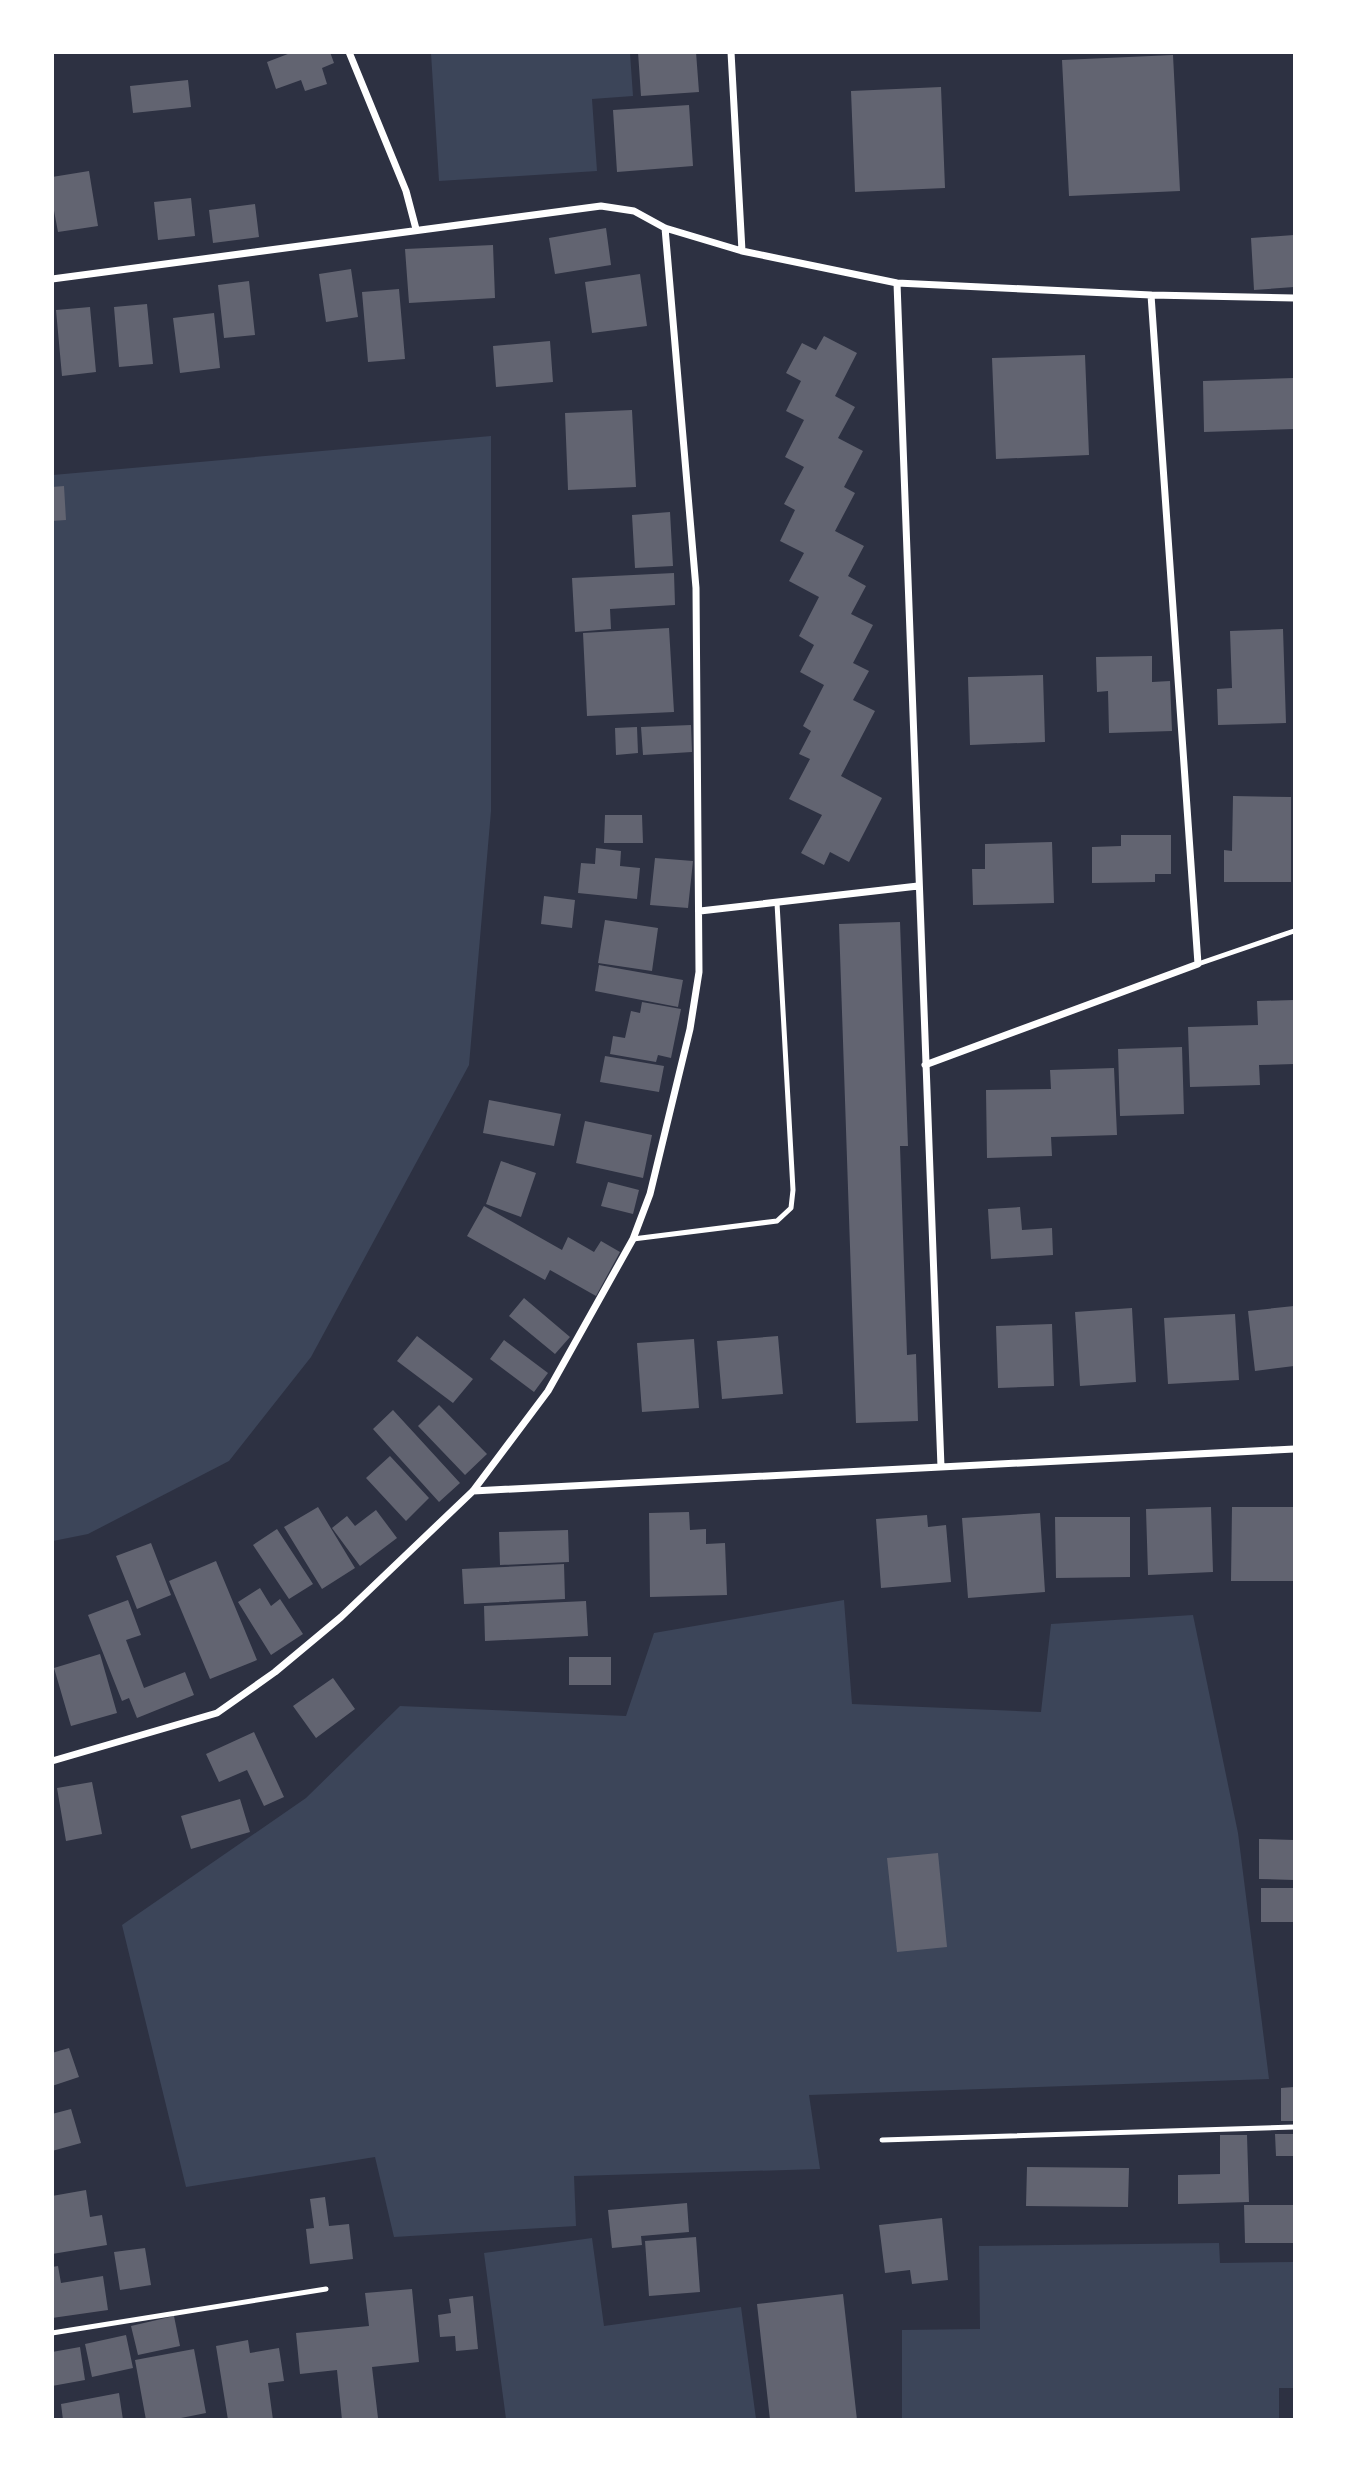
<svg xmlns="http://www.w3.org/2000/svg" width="1347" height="2472" font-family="'DejaVu Sans',sans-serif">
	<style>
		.green { fill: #3c4559 }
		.building { fill: #626471 }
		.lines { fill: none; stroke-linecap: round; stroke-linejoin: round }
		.service { stroke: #fff; stroke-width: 5 }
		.minor { stroke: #fff; stroke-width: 7 }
	</style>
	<rect width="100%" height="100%" fill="#2d3142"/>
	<path class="green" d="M 431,53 L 630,53 L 633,96 L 592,99 L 597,171 L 439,181 Z
		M 491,436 L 491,811 L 469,1065 L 311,1357 L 229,1461 L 88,1534 L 53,1541 L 53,475 Z
		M 844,1600 L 852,1704 L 1041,1712 L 1051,1624 L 1193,1615 L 1238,1833 L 1269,2079 L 809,2095 L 820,2169 L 574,2176 L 576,2226 L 394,2237 L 375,2157 L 186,2187 L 122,1925 L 306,1798 L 400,1706 L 626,1716 L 654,1633 Z
		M 592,2238 L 604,2326 L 741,2307 L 756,2419 L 506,2419 L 484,2253 Z
		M 1219,2243 L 1220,2263 L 1294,2262 L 1294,2388 L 1279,2388 L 1279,2419 L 902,2419 L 902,2330 L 980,2329 L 979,2246 Z"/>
	<path class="building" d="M 293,52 L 330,52 L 334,63 L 322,68 L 327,84 L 305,91 L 301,80 L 276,89 L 267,62 Z
		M 638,52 L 696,52 L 699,92 L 641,96 Z
		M 1173,55 L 1180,191 L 1069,196 L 1062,60 Z
		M 188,80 L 191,107 L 133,113 L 130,86 Z
		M 941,87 L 945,188 L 855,192 L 851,91 Z
		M 689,105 L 693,166 L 617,172 L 613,110 Z
		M 89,171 L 98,226 L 58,232 L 52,200 L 52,177 Z
		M 191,198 L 195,236 L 158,240 L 154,202 Z
		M 255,204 L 259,237 L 213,243 L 209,210 Z
		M 606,228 L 611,265 L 555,274 L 549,238 Z
		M 1294,235 L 1294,287 L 1254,290 L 1251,238 Z
		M 493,245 L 495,298 L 409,303 L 405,249 Z
		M 351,269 L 358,317 L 326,322 L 319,274 Z
		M 640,274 L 647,326 L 592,333 L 585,282 Z
		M 249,281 L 255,335 L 224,338 L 218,285 Z
		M 399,289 L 405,359 L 368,362 L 362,292 Z
		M 147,304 L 153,364 L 119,367 L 114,307 Z
		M 90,307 L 96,372 L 62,376 L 56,310 Z
		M 214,313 L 220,368 L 180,373 L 173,318 Z
		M 824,336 L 857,353 L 835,396 L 855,407 L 838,438 L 863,451 L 844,487 L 855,493 L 835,531 L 864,546 L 848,576 L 866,586 L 851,614 L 873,625 L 853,663 L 869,671 L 853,700 L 875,711 L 841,776 L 882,798 L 849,862 L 830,852 L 824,865 L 801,853 L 822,815 L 789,799 L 810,759 L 799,754 L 811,731 L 803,726 L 824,685 L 800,672 L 814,645 L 799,636 L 819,597 L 789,581 L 804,553 L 780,541 L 795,510 L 784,504 L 804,467 L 785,457 L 804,420 L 786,411 L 801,381 L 786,373 L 802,343 L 816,350 Z
		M 550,341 L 553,382 L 496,387 L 493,346 Z
		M 1085,355 L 1089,455 L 996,459 L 992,358 Z
		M 1294,378 L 1294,429 L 1204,432 L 1203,381 Z
		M 632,410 L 636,487 L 568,490 L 565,413 Z
		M 64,486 L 66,520 L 52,521 L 52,487 Z
		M 670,512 L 673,566 L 635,568 L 632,515 Z
		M 674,573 L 675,605 L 610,609 L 611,629 L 575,632 L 572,578 Z
		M 669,628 L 674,712 L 587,716 L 583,633 Z
		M 1283,629 L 1286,723 L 1218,725 L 1217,689 L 1232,688 L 1230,631 Z
		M 1152,656 L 1152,682 L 1170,681 L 1172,731 L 1109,733 L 1108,691 L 1097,692 L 1096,657 Z
		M 1043,675 L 1045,742 L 970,745 L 968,677 Z
		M 691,725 L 692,752 L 643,755 L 641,727 Z
		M 637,727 L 638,753 L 616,755 L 615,728 Z
		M 1233,796 L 1291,797 L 1291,882 L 1224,882 L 1224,850 L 1232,851 Z
		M 605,815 L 642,815 L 643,843 L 604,843 Z
		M 1121,835 L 1171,835 L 1171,874 L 1155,874 L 1155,882 L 1092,883 L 1092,847 L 1121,846 Z
		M 1052,842 L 1054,903 L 973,905 L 972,869 L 985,869 L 985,844 Z
		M 596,848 L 621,851 L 620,866 L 640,868 L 637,899 L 578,893 L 581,863 L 595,864 Z
		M 655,858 L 693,861 L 688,908 L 650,905 Z
		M 544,896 L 575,900 L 572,928 L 541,924 Z
		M 605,920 L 658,928 L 652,971 L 598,963 Z
		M 900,922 L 908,1146 L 900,1146 L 907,1355 L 916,1354 L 918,1421 L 856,1423 L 839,924 Z
		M 599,965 L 683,980 L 678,1007 L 595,991 Z
		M 1294,1000 L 1294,1064 L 1259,1065 L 1260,1085 L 1190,1087 L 1188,1027 L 1258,1025 L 1257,1001 Z
		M 642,1002 L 681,1009 L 671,1058 L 658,1055 L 656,1062 L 610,1054 L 613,1036 L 625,1038 L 631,1011 L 640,1013 Z
		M 1182,1047 L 1184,1114 L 1120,1116 L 1118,1049 Z
		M 605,1056 L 664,1066 L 659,1092 L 600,1082 Z
		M 1114,1068 L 1117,1135 L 1051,1137 L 1052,1156 L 987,1158 L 986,1090 L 1051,1089 L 1050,1070 Z
		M 489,1100 L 561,1114 L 554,1146 L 483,1133 Z
		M 585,1121 L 652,1135 L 643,1178 L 576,1163 Z
		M 501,1161 L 536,1173 L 521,1217 L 486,1204 Z
		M 608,1182 L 639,1190 L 633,1214 L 601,1206 Z
		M 484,1206 L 562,1250 L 568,1237 L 594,1252 L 601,1241 L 620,1252 L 596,1296 L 550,1270 L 545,1280 L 467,1236 Z
		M 1020,1207 L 1022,1230 L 1052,1228 L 1053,1255 L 991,1259 L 988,1209 Z
		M 524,1298 L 570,1337 L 555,1354 L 509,1316 Z
		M 1294,1306 L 1294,1366 L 1255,1371 L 1248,1311 Z
		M 1132,1308 L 1136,1382 L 1080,1386 L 1075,1312 Z
		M 1235,1314 L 1239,1380 L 1168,1384 L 1164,1318 Z
		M 1052,1324 L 1054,1386 L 998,1388 L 996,1326 Z
		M 417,1336 L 473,1379 L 453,1403 L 397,1361 Z
		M 778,1336 L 783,1394 L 722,1399 L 717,1341 Z
		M 694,1339 L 699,1408 L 642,1412 L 637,1343 Z
		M 504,1340 L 548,1373 L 534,1392 L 490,1359 Z
		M 439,1405 L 487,1454 L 465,1475 L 418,1426 Z
		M 393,1410 L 460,1483 L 439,1502 L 373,1429 Z
		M 390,1456 L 429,1498 L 406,1521 L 366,1478 Z
		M 318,1507 L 355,1568 L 322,1589 L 284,1527 Z
		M 1211,1507 L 1213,1572 L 1148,1575 L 1146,1509 Z
		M 1232,1507 L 1294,1507 L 1294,1581 L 1231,1581 Z
		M 376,1510 L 397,1538 L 360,1566 L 332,1528 L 347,1516 L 355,1526 Z
		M 689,1512 L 690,1530 L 706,1529 L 706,1544 L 725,1543 L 727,1595 L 650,1597 L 649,1513 Z
		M 1040,1513 L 1045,1592 L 968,1598 L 962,1518 Z
		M 927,1515 L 928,1527 L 946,1525 L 951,1582 L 881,1588 L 876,1519 Z
		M 1055,1517 L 1130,1517 L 1130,1577 L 1056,1578 Z
		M 277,1529 L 313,1584 L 289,1599 L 253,1545 Z
		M 568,1530 L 569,1562 L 500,1565 L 499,1532 Z
		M 151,1543 L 171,1595 L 137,1609 L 116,1556 Z
		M 216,1561 L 257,1660 L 210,1679 L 169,1581 Z
		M 564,1564 L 565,1599 L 464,1604 L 462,1569 Z
		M 260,1588 L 271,1606 L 280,1599 L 303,1634 L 271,1655 L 238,1602 Z
		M 128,1600 L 141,1635 L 126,1640 L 144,1688 L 185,1672 L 194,1695 L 137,1718 L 129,1698 L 122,1701 L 88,1615 Z
		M 586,1601 L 588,1636 L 485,1641 L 484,1606 Z
		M 100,1654 L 117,1713 L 71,1726 L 54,1668 Z
		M 569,1657 L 611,1657 L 611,1685 L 569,1685 Z
		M 333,1678 L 355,1709 L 316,1738 L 293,1706 Z
		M 254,1732 L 284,1797 L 264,1806 L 247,1770 L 219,1782 L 206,1754 Z
		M 92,1782 L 102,1834 L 66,1841 L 57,1788 Z
		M 240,1799 L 250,1832 L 191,1849 L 181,1816 Z
		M 1259,1839 L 1294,1840 L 1294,1880 L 1259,1879 Z
		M 938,1853 L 947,1947 L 897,1952 L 887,1858 Z
		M 1261,1888 L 1294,1888 L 1294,1922 L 1261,1922 Z
		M 69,2048 L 79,2077 L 52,2086 L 52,2053 Z
		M 1294,2087 L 1294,2121 L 1281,2121 L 1281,2088 Z
		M 71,2109 L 81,2143 L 52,2151 L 52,2114 Z
		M 1275,2134 L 1294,2134 L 1294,2156 L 1276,2156 Z
		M 1220,2135 L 1247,2135 L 1249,2202 L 1178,2204 L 1178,2175 L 1220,2174 Z
		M 1027,2167 L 1129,2168 L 1128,2207 L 1026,2206 Z
		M 86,2190 L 90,2217 L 102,2215 L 107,2245 L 52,2254 L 52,2196 Z
		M 325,2197 L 329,2226 L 349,2224 L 353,2259 L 310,2264 L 306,2229 L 314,2228 L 310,2199 Z
		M 687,2203 L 689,2232 L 641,2236 L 642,2245 L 612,2248 L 608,2210 Z
		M 1244,2205 L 1294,2205 L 1294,2243 L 1245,2243 Z
		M 942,2218 L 948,2280 L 912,2284 L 910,2270 L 885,2273 L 879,2225 Z
		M 696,2237 L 700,2292 L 649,2296 L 645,2241 Z
		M 145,2248 L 151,2285 L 120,2290 L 114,2252 Z
		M 58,2266 L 61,2283 L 103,2276 L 108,2310 L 52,2318 L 52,2267 Z
		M 412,2289 L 419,2362 L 372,2367 L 378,2418 L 342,2420 L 337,2370 L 300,2374 L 296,2333 L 369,2326 L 365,2293 Z
		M 843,2294 L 857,2420 L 770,2420 L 757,2304 Z
		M 473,2296 L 478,2349 L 456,2351 L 455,2336 L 440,2337 L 438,2315 L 451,2313 L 449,2299 Z
		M 174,2316 L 180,2346 L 138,2355 L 131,2326 Z
		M 126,2335 L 133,2368 L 92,2377 L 85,2344 Z
		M 248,2340 L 250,2353 L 279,2348 L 284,2381 L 268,2383 L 273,2420 L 228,2420 L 216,2346 Z
		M 80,2347 L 85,2380 L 52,2386 L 52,2352 Z
		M 194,2349 L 206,2413 L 171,2420 L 146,2420 L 135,2360 Z
		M 119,2393 L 123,2420 L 63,2420 L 61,2404 Z"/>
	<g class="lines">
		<path class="service" d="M 1198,964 L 1294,931
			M 633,1239 L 777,1221 L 791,1208 L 793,1190 L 777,903
			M 882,2140 L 1294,2127
			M 52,2333 L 326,2289"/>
		<path class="minor" d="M 349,52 L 406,191 L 416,229
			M 731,52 L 742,251
			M 52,279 L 601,206 L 634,211 L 665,228 L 742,251 L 897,283 L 1151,295 L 1294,298
			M 897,283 L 941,1467
			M 700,911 L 918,886
			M 925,1065 L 1198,964 L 1151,295
			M 473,1491 L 1294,1449
			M 52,1761 L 217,1713 L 275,1672 L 341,1617 L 473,1491 L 548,1391 L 633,1239 L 650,1194 L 690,1029 L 699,972 L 696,588 L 665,228"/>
	</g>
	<rect width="1347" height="2472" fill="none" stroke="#ffffff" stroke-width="108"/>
</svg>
